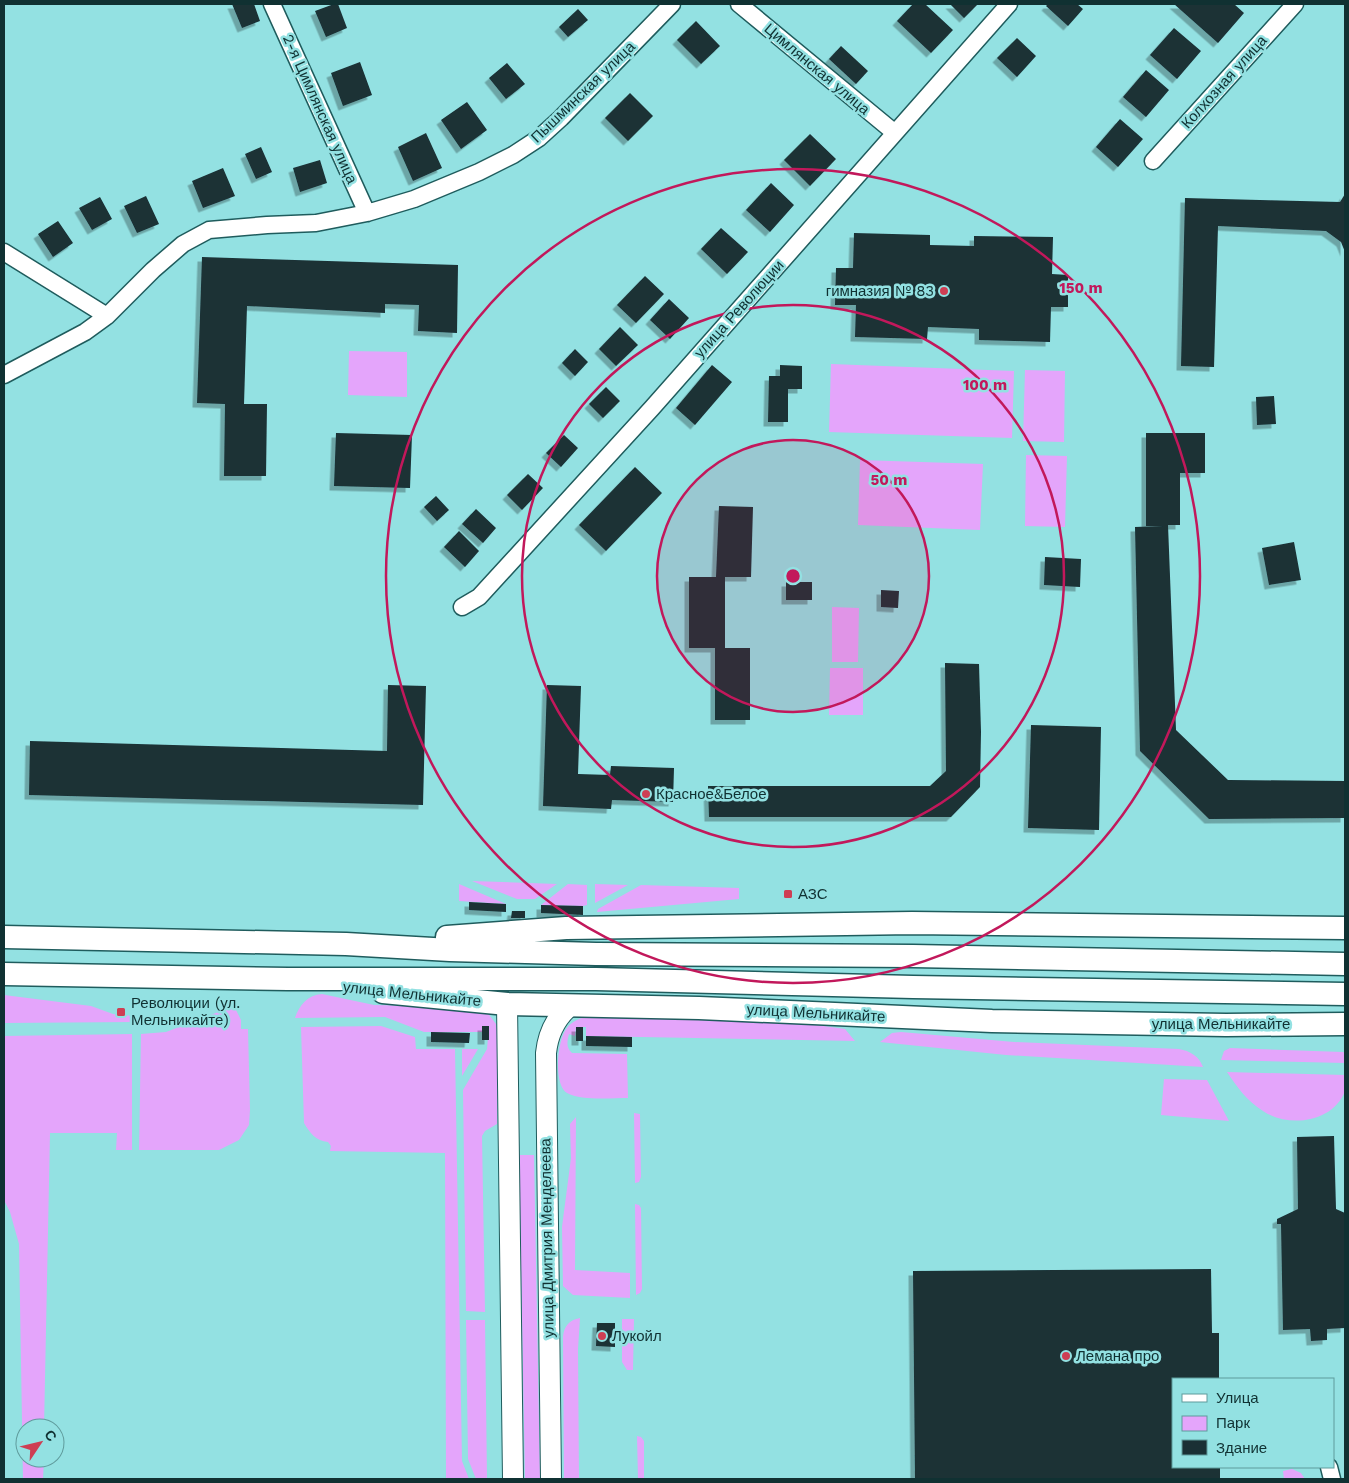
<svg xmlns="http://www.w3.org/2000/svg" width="1349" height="1483" font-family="'Work Sans',sans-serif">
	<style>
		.green { fill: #e4a5fb }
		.building { fill: #1a3035; filter: url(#shadow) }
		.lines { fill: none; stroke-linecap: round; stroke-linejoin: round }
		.minor-casing { stroke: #1f5c5d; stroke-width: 19 }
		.tertiary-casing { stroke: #1f5c5d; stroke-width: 22 }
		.secondary-casing { stroke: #1f5c5d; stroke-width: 25 }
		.minor { stroke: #fff; stroke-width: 16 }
		.tertiary { stroke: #fff; stroke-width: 20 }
		.secondary { stroke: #fff; stroke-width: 22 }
		.ring { fill: none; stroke: #c2185b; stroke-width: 2.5 }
		.poi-dot { fill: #ce3e53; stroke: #93e1e2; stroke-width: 2 }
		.labels { text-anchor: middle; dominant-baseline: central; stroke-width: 5; stroke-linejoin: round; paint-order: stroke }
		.street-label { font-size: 15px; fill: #103132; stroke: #93e1e2 }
		.poi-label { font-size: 15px; fill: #103132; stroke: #93e1e2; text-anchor: start }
		.centre { fill: #c2185b; stroke: #93e1e2; stroke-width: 2.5 }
		.ring-label { font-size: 15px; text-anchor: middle; font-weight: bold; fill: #c2185b; stroke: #93e1e2; stroke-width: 5; stroke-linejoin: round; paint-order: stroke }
	</style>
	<defs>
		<filter id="shadow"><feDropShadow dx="-4.5" dy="4.5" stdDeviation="0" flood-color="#0004"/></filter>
	</defs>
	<rect width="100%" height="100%" fill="#93e1e2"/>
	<path class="green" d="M 349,351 L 407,352 L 407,397 L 348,395 Z
		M 831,364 L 1014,371 L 1012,438 L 829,432 Z
		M 1025,370 L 1065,371 L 1064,442 L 1023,441 Z
		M 1026,455 L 1067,456 L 1065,527 L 1025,526 Z
		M 860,460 L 983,464 L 980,530 L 858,525 Z
		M 832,607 L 859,608 L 858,662 L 832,662 Z
		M 830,668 L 863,668 L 863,715 L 829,715 Z
		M 472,881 L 557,884 L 535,899 L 517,899 Z
		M 459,884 L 506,904 L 459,901 Z
		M 568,884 L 587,885 L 587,905 L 583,906 L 541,905 Z
		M 595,884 L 628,885 L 595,903 Z
		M 641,885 L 739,888 L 739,899 L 597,912 L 598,909 Z
		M 322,994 L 374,1005 L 470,1007 L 487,1012 L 496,1024 L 498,1035 L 497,1124 L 485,1131 L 482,1136 L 485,1312 L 466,1311 L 463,1090 L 487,1049 L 489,1026 L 482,1026 L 482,1032 L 424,1032 L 385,1017 L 295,1018 C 299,1005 308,995 322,994 Z
		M 4,995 L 91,1006 L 113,1014 L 132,1016 L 132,1022 L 4,1023 Z
		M 234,1006 L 241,1020 L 241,1029 L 248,1029 L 250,1110 L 249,1125 L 239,1140 L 219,1150 L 139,1150 L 141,1034 L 166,1032 Z
		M 593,1015 L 803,1023 L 845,1029 L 855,1041 L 586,1036 L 586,1027 L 576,1027 L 575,1036 L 569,1034 C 567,1042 566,1048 572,1053 L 627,1054 L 628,1098 C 612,1098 581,1101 567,1093 C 553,1084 557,1040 567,1028 C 573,1020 583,1017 593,1015 Z
		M 381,1026 L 415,1037 L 416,1049 L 455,1049 L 462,1461 L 469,1479 L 446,1479 L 445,1153 L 330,1151 L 331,1146 L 328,1142 C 316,1141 310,1133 304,1123 L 301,1027 Z
		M 901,1032 L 1014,1042 L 1179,1049 C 1190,1051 1199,1056 1203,1067 L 1006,1055 L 880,1042 L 892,1033 Z
		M 132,1034 L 132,1150 L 116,1150 L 117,1133 L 50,1133 L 44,1428 L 25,1428 L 25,1458 L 44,1458 L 43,1479 L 23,1479 L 19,1244 L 10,1212 L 4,1200 L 4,1036 Z
		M 1230,1048 L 1343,1052 L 1345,1053 L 1345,1063 L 1221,1060 L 1224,1051 Z
		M 462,1049 L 478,1049 L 462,1076 Z
		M 1227,1072 L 1345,1075 C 1345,1080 1346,1086 1345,1091 C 1333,1123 1288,1128 1263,1111 C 1247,1101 1237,1087 1227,1072 Z
		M 1164,1079 L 1207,1080 L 1229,1121 L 1161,1115 Z
		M 634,1113 L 640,1114 L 641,1177 L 639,1182 L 635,1183 Z
		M 576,1117 L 575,1270 L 630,1273 L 630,1298 L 573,1295 L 563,1286 L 562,1227 L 571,1158 L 570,1124 Z
		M 519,1155 L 534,1155 L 540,1479 L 525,1479 Z
		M 635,1204 L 639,1205 L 641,1208 L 642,1289 L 640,1293 L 636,1295 Z
		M 580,1318 L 578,1349 L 579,1479 L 564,1479 L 563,1337 C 564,1326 569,1320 580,1318 Z
		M 622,1319 L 634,1319 L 633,1370 L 627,1370 L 622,1362 Z
		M 466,1320 L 485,1320 L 487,1479 L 476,1479 L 468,1459 Z
		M 637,1436 L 641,1437 L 644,1441 L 644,1479 L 638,1479 Z
		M 1292,1469 L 1301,1473 L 1305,1479 L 1284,1479 L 1283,1471 Z"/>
	<path class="building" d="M 232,4 L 254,4 L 260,21 L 242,28 Z
		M 334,4 L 338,4 L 347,28 L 326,37 L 315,11 Z
		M 913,4 L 925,4 L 953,30 L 931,53 L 897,21 Z
		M 950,4 L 978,4 L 964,18 Z
		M 1048,4 L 1077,4 L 1083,9 L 1068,26 L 1046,6 Z
		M 1174,4 L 1234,4 L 1244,13 L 1218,43 Z
		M 578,9 L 588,20 L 568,37 L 559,27 Z
		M 696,21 L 720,46 L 701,64 L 677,40 Z
		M 1174,28 L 1201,51 L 1177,79 L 1150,55 Z
		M 1017,38 L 1036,56 L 1017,77 L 997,58 Z
		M 841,46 L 868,71 L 856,84 L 829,59 Z
		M 360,62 L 372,95 L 343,106 L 331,73 Z
		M 507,63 L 525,84 L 506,99 L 489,78 Z
		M 1146,70 L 1169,90 L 1146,117 L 1123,97 Z
		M 630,93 L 653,116 L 628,141 L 605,118 Z
		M 467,102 L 487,130 L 461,149 L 441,120 Z
		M 1120,119 L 1143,139 L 1118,167 L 1096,147 Z
		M 426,133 L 442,168 L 413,181 L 398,147 Z
		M 810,134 L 836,159 L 810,186 L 784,160 Z
		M 261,147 L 272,172 L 256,179 L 245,154 Z
		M 320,160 L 327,183 L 300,192 L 293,168 Z
		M 223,168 L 235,196 L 203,208 L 192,181 Z
		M 771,183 L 794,205 L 770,232 L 746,210 Z
		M 1345,194 L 1345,252 L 1341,242 L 1326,231 L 1218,226 L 1214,367 L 1181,366 L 1185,198 L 1340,202 Z
		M 146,196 L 159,224 L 137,233 L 124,206 Z
		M 100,197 L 112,219 L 92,230 L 79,208 Z
		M 58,221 L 73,243 L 53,257 L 38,234 Z
		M 721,228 L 748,252 L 727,274 L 701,249 Z
		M 854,233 L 930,235 L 930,245 L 974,246 L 974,236 L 1053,237 L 1052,274 L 1068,275 L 1068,307 L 1051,307 L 1050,342 L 979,340 L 979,329 L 928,327 L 927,339 L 855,337 L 856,305 L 835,305 L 836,268 L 853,268 Z
		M 202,257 L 458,265 L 457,333 L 418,331 L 419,305 L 385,304 L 385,313 L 247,306 L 244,404 L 267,404 L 266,476 L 224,476 L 225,404 L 197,403 Z
		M 645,276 L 664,294 L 636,323 L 617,305 Z
		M 669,299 L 689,318 L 670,339 L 650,320 Z
		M 620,327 L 638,345 L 616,366 L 599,349 Z
		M 575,349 L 588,362 L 575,376 L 562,363 Z
		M 712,365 L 732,382 L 695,425 L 676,408 Z
		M 780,365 L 802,366 L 802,389 L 788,389 L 788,422 L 768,422 L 769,376 L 780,376 Z
		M 606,387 L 620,401 L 603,418 L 589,404 Z
		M 1274,396 L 1276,424 L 1257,425 L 1256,397 Z
		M 336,433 L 412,435 L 410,488 L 334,486 Z
		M 1146,433 L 1205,433 L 1205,473 L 1180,473 L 1180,525 L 1168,525 L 1176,730 L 1228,780 L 1345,781 L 1345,818 L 1209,819 L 1140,751 L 1135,527 L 1163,526 L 1146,526 Z
		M 564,435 L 578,448 L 561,467 L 546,453 Z
		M 635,467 L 662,493 L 606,551 L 579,525 Z
		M 528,474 L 543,488 L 522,510 L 507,495 Z
		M 436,496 L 449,510 L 437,521 L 424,507 Z
		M 719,506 L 753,507 L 751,577 L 725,577 L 725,648 L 750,648 L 750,720 L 715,720 L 715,648 L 689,648 L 689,577 L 716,577 Z
		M 476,509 L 496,528 L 483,543 L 462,524 Z
		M 459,531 L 479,551 L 465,567 L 444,547 Z
		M 1294,542 L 1301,580 L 1269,585 L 1262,548 Z
		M 1045,557 L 1081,559 L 1080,587 L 1044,585 Z
		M 786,582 L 812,582 L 812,600 L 786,600 Z
		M 881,590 L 899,591 L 898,608 L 881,607 Z
		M 945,663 L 979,664 L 981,732 L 980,787 L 951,817 L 709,817 L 708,786 L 930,786 L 946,771 Z
		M 388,685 L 426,686 L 423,805 L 29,795 L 30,741 L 387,751 Z
		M 547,685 L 581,686 L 578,774 L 610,775 L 611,766 L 674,768 L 673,802 L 612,800 L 611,809 L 543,806 Z
		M 1031,725 L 1101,727 L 1099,830 L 1028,828 Z
		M 469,902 L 506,904 L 506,912 L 469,910 Z
		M 541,905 L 583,906 L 583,915 L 541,913 Z
		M 512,911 L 525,911 L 525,918 L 511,918 Z
		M 482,1026 L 489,1026 L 489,1040 L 482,1040 Z
		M 576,1027 L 583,1027 L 583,1041 L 576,1041 Z
		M 431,1032 L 470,1033 L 469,1043 L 431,1042 Z
		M 586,1036 L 632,1037 L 632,1047 L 586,1046 Z
		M 1334,1136 L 1336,1209 L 1345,1213 L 1345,1328 L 1327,1329 L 1327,1340 L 1311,1341 L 1310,1329 L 1283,1330 L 1281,1224 L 1277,1224 L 1277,1219 L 1298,1209 L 1297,1137 Z
		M 1211,1269 L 1212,1333 L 1219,1333 L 1219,1379 L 1173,1379 L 1173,1467 L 1220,1467 L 1220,1479 L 915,1479 L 913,1271 Z
		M 597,1323 L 615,1323 L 615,1347 L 596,1346 Z"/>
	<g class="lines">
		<g class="minor-casing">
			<path id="minor" d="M 272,4 L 367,213
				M 739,4 L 895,133
				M 1153,161 L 1295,4
				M 4,252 L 107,316
				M 4,375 L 85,332 L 107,316 L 153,270 L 183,244 L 209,230 L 267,225 L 316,223 L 367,213 L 414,199 L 479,172 L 513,155 L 539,138 L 561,118 L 672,4
				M 462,607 L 479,597 L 652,408 L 1009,4
				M 1329,1467 L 1332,1479"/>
		</g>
		<g class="tertiary-casing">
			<path id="tertiary" d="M 507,1004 L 513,1479
				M 551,1479 L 546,1053 C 548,1034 555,1018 571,1005"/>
		</g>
		<g class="secondary-casing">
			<path id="secondary" d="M 4,937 L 346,944 L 450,950 L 596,954 L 913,956 L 1345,964
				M 447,937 L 566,928 L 912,923 L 1345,928
				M 4,974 L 288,979 L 596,979 L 913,987 L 1345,994
				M 383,992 L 507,1004 L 699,1008 L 992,1021 L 1226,1025 L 1345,1024"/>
		</g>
		<use href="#minor" class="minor"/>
		<use href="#tertiary" class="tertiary"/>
		<use href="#secondary" class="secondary"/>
	</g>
	<circle cx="793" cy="576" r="136" fill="#c2185b" fill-opacity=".12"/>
	<g class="ring">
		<circle cx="793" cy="576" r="136"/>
		<circle cx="793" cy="576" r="271"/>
		<circle cx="793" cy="576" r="407"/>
	</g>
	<g class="poi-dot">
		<circle cx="944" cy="291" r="5"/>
		<circle cx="646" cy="794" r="5"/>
		<rect x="783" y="889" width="10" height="10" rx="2.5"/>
		<rect x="116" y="1007" width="10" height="10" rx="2.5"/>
		<circle cx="602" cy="1336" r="5"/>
		<circle cx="1066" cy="1356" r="5"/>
	</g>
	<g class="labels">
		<g class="street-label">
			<text transform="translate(817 69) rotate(40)">Цимлянская улица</text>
			<text transform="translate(1224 82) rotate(-48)">Колхозная улица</text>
			<text transform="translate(583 92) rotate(-44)">Пышминская улица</text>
			<text transform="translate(320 109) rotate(66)">2-я Цимлянская улица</text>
			<text transform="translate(739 309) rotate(-48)">улица Революции</text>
			<text transform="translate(412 994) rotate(6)">улица Мельникайте</text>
			<text transform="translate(816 1013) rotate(3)">улица Мельникайте</text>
			<text x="1221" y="1024">улица Мельникайте</text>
			<text transform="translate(547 1238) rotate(-91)">улица Дмитрия Менделеева</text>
		</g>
		<g class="poi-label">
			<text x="934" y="291" text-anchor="end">гимназия № 83</text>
			<text x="656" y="794">Красное&amp;Белое</text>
			<text x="798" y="894">АЗС</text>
			<text x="131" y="1003">Революции (ул.<tspan x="131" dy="17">Мельникайте)</tspan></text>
			<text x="612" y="1336">Лукойл</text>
			<text x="1076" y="1356">Лемана про</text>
		</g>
	</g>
	<circle cx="793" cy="576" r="8" class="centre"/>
	<g class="ring-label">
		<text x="1081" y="293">150 m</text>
		<text x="985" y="390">100 m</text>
		<text x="889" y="485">50 m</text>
	</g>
	<rect width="1349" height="1483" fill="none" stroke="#103132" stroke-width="10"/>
	<rect x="1172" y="1378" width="162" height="90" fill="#93e1e2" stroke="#5f9b9c"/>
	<rect x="1182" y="1394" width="25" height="8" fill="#ffffff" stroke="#5f9b9c"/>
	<text x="1216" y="1403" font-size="15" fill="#103132">Улица</text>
	<rect x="1182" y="1416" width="25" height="15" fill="#e4a5fb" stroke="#5f9b9c"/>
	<text x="1216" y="1428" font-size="15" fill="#103132">Парк</text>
	<rect x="1182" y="1440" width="25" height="15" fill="#1a3035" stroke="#5f9b9c"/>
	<text x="1216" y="1453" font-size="15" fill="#103132">Здание</text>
	<g transform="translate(40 1443) rotate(55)"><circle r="24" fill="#93e1e2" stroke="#5f9b9c"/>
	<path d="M0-4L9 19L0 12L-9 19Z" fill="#ce3e53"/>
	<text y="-8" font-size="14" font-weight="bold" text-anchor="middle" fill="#103132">С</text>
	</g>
</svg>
